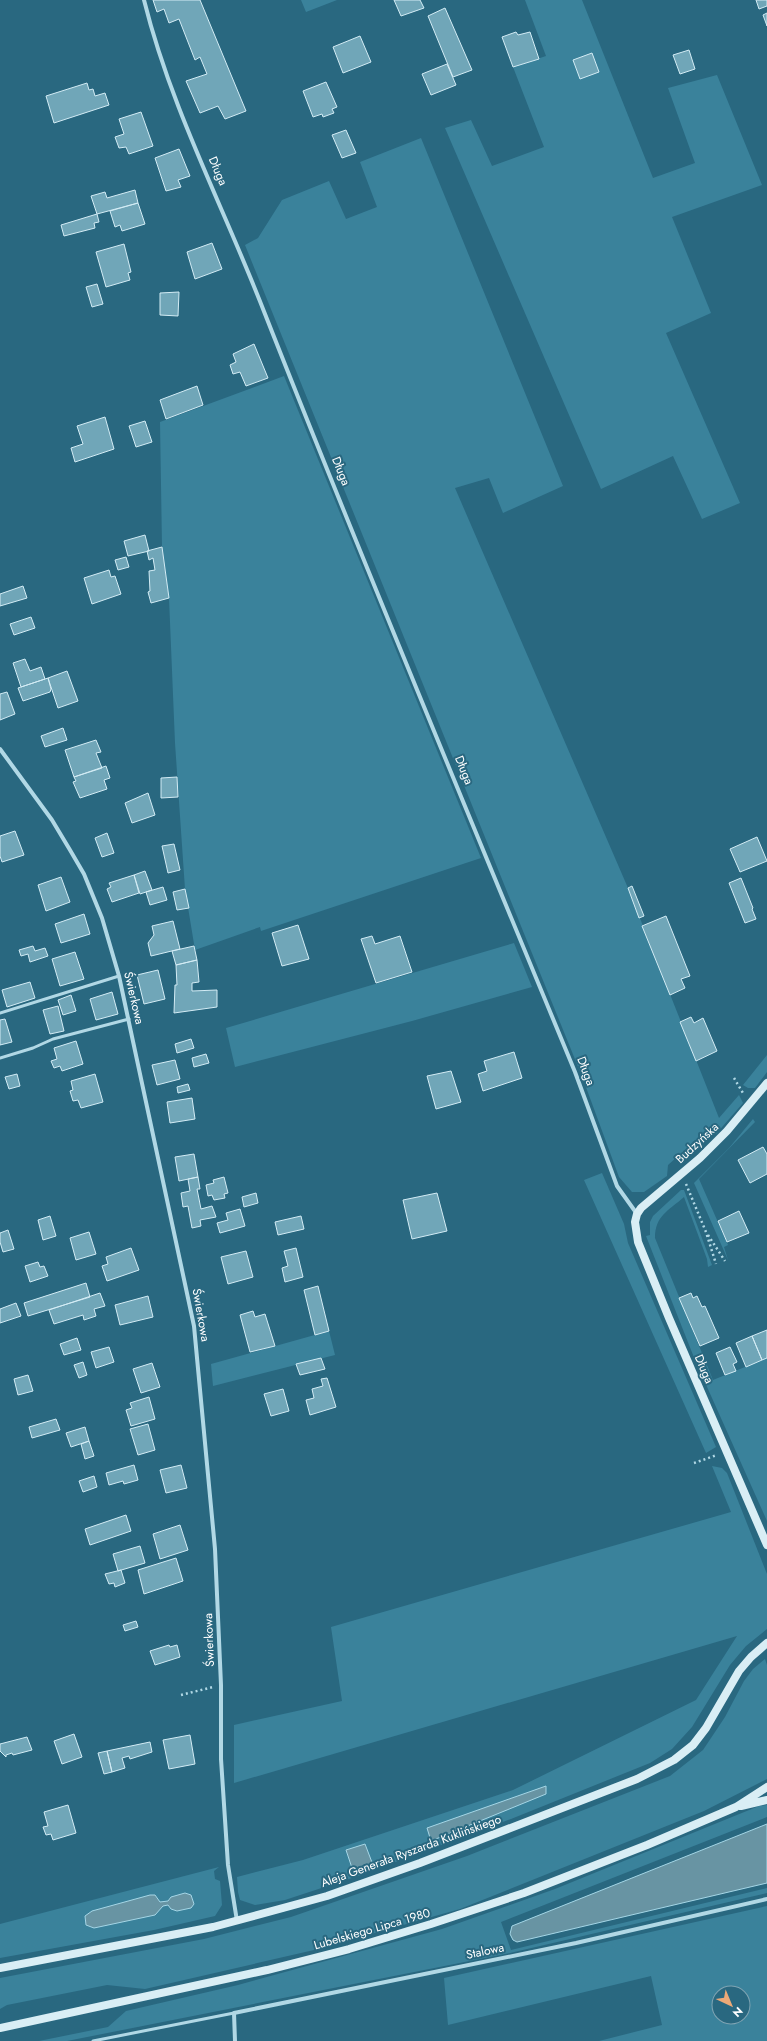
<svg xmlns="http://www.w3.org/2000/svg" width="767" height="2041" font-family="Jost,sans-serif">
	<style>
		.green { fill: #3a829b; fill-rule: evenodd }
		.water { fill: #6894a3; stroke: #a5d6e6 }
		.building { fill: #70a6b8; stroke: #d3ecf5 }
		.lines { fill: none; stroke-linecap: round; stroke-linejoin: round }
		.path { stroke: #b1d8e5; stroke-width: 2.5; stroke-dasharray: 2 3; stroke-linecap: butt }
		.lane { stroke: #b1d8e5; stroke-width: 3 }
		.street { stroke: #b1d8e5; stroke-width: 4 }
		.secondary { stroke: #d9eef5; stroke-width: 8 }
		.labels { text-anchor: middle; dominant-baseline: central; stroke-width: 4; stroke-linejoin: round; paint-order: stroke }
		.street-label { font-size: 12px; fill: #fff; stroke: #296880 }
	</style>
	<rect width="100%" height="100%" fill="#296880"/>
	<path class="green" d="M 301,0 L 337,0 L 306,12 Z
		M 525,0 L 582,0 L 653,178 L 695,163 L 668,88 L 717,75 L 762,185 L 672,217 L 711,313 L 666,333 L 740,503 L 702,519 L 673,456 L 601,489 L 445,128 L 471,120 L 492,166 L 544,147 L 513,67 L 546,56 Z
		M 421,138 L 563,486 L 503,513 L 489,478 L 455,488 L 628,888 L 719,1118 L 739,1095 L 743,1103 L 716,1134 L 709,1134 L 706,1131 L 668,1165 L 667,1176 L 644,1192 L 632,1192 L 619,1177 L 583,1079 L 245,245 L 258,238 L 282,200 L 329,181 L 346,219 L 377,207 L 360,162 Z
		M 284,376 L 481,858 L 261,931 L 260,927 L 195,950 L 185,889 L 175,743 L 169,598 L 162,547 L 160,422 Z
		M 514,943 L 532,987 L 412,1021 L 235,1067 L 226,1028 Z
		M 767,1055 L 767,1072 L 755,1088 L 748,1088 L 743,1085 Z
		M 753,1119 L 755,1122 L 699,1179 L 728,1245 L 724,1247 L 728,1260 L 694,1183 L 729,1148 Z
		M 602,1173 L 624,1224 L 628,1243 L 716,1447 L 706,1453 L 584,1180 Z
		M 681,1190 L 684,1190 L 712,1265 L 708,1267 L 707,1259 L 684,1197 C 668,1211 655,1216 655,1238 L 713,1380 L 767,1358 L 767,1521 L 695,1360 L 646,1236 L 650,1235 L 650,1222 L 653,1216 Z
		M 329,1331 L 335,1355 L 213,1386 L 211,1364 Z
		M 712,1466 L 722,1468 L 727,1473 L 767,1574 L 767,1629 L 746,1646 L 730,1665 L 692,1727 L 672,1749 L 650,1763 L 511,1819 L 361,1875 L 285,1900 L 255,1905 L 240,1900 L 238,1892 L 237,1877 L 303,1860 L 513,1790 L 696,1700 L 737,1636 L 234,1783 L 234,1725 L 342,1701 L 331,1627 L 731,1512 Z
		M 765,1659 L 767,1665 L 767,1779 L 704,1811 L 460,1909 L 314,1950 L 145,1989 L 107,1985 L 7,2005 L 0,2009 L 0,1978 L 204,1939 L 291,1917 L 467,1856 L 670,1776 L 703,1750 L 725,1717 L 744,1681 L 753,1669 Z
		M 767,1805 L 767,1817 L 501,1922 L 511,1950 L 767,1888 L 767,1893 L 510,1953 L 67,2041 L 39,2041 L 108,2027 L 126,2011 L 238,1985 L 442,1929 L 555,1889 L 759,1806 Z
		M 219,1867 L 214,1871 L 215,1879 L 220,1881 L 222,1905 L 215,1916 L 154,1930 L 0,1958 L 0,1924 Z
		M 767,1906 L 767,2041 L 599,2041 L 662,2025 L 651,1976 L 448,2025 L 444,1978 ZM 719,1993 L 743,1993 L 743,2017 L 719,2017 Z"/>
	<path class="water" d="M 546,1786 L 546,1794 L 431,1841 L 427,1828 Z
		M 767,1824 L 767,1883 L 517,1942 L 513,1940 L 510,1934 L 512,1926 Z
		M 365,1844 L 373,1865 L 353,1871 L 346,1850 Z
		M 185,1893 L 191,1895 L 194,1904 L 191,1908 L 177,1911 L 171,1909 L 168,1905 L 163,1906 L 155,1915 L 94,1928 L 86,1925 L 85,1916 L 92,1911 L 150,1895 L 155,1895 L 160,1902 L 168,1901 L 171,1897 Z"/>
	<path class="building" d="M 153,0 L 200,0 L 246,111 L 225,119 L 218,106 L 200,113 L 186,81 L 207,74 L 200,57 L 195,60 L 179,19 L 169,23 L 164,9 L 157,12 Z
		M 394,0 L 420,0 L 424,8 L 401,16 Z
		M 756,0 L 767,0 L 767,6 L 759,9 Z
		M 445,8 L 472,70 L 453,77 L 428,16 Z
		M 767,13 L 767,26 L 763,15 Z
		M 516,32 L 518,35 L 530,32 L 539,59 L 513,67 L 502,37 Z
		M 360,36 L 371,62 L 343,73 L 333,47 Z
		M 689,50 L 695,69 L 680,74 L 673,55 Z
		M 592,53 L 599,72 L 580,79 L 573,60 Z
		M 447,64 L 456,85 L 431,95 L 422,74 Z
		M 326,82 L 337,107 L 332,109 L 334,113 L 323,117 L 322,114 L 313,117 L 303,91 Z
		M 87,83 L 89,90 L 93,89 L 95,96 L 105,93 L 109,105 L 54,123 L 46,96 Z
		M 141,112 L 153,146 L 129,154 L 126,147 L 119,148 L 115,137 L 124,134 L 119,119 Z
		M 346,130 L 356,153 L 342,158 L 332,135 Z
		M 179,149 L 190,176 L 178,180 L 181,187 L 166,191 L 155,158 Z
		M 135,190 L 138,203 L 97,214 L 91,196 L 105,192 L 107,198 Z
		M 138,203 L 145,224 L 122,231 L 120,225 L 115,227 L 110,211 Z
		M 97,214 L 99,222 L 94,223 L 95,228 L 64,236 L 61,225 Z
		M 212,243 L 222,269 L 195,279 L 187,252 Z
		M 124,244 L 131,272 L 128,273 L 130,280 L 106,287 L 96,252 Z
		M 97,284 L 103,304 L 92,307 L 86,287 Z
		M 179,292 L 178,316 L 160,315 L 160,293 Z
		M 254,344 L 268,378 L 246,386 L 240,372 L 233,374 L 230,365 L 236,362 L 233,354 Z
		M 197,386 L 203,405 L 166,419 L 160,400 Z
		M 105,417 L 114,449 L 75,462 L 71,448 L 83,444 L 77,426 Z
		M 145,421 L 152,442 L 136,447 L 129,426 Z
		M 145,535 L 149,551 L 128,556 L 124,541 Z
		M 162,547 L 169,598 L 151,603 L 148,592 L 150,591 L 149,571 L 155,570 L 153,558 L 149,560 L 147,551 Z
		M 126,557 L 129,567 L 118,570 L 115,560 Z
		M 109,570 L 111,577 L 115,576 L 121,594 L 92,604 L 84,578 Z
		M 23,586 L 27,598 L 0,606 L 0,594 Z
		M 31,617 L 35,628 L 14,635 L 10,624 Z
		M 25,659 L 30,671 L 41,667 L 45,679 L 21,687 L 13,663 Z
		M 67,671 L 78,701 L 58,708 L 48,678 Z
		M 48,678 L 51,689 L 50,692 L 23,701 L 18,688 Z
		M 7,692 L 15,714 L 0,720 L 0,694 Z
		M 63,728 L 67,740 L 45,747 L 41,736 Z
		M 96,740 L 101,752 L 96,753 L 102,768 L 74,777 L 65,750 Z
		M 106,766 L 110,778 L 104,780 L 107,789 L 80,798 L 73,782 L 76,781 L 74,777 Z
		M 177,777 L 178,797 L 161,798 L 161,778 Z
		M 148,793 L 155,815 L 132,823 L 125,803 Z
		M 15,831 L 24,855 L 2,862 L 0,856 L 0,836 Z
		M 107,833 L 114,853 L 102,857 L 95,838 Z
		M 757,837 L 767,861 L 740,872 L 730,849 Z
		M 174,844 L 180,870 L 168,873 L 162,846 Z
		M 145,871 L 152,890 L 140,894 L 134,875 Z
		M 134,875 L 139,893 L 112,902 L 107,889 L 111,887 L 109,883 Z
		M 61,877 L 70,902 L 46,911 L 38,885 Z
		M 741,878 L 753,908 L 752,909 L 756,919 L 745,923 L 729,883 Z
		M 632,886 L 644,916 L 639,918 L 628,888 Z
		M 163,887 L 167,900 L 150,905 L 146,892 Z
		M 185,889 L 189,908 L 177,910 L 173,892 Z
		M 84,914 L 90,934 L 61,943 L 55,924 Z
		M 666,916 L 690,976 L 681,979 L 685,988 L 670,995 L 642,926 Z
		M 173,921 L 180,949 L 151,956 L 148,943 L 154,935 L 152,926 Z
		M 298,925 L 309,959 L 282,966 L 272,933 Z
		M 372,936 L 375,944 L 400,936 L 412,972 L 376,983 L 361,939 Z
		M 33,946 L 35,951 L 45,948 L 48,956 L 30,962 L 28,954 L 21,956 L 19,950 Z
		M 194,946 L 197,960 L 176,965 L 172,951 Z
		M 75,952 L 84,979 L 60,986 L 52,959 Z
		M 197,960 L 199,982 L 192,983 L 192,991 L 217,990 L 217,1007 L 174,1013 L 175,985 L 177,985 L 176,965 Z
		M 158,970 L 165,999 L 144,1004 L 137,975 Z
		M 30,982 L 35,998 L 7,1007 L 2,990 Z
		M 112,992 L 118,1014 L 96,1020 L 90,999 Z
		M 71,995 L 76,1011 L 63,1015 L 58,1000 Z
		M 58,1006 L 64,1031 L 50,1034 L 43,1010 Z
		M 691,1017 L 694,1023 L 703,1018 L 717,1051 L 696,1061 L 680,1022 Z
		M 5,1019 L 12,1042 L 0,1045 L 0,1020 Z
		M 191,1039 L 194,1048 L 177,1053 L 175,1044 Z
		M 76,1041 L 83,1064 L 62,1071 L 60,1066 L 54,1068 L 51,1061 L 57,1059 L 54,1048 Z
		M 514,1052 L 522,1078 L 483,1091 L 478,1074 L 487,1071 L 484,1061 Z
		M 206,1054 L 209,1063 L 194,1067 L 192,1058 Z
		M 175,1060 L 180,1079 L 157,1085 L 152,1065 Z
		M 451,1071 L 461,1102 L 436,1109 L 427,1076 Z
		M 17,1074 L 20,1086 L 9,1089 L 5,1077 Z
		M 95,1074 L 103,1102 L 81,1108 L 78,1100 L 73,1101 L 70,1091 L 73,1090 L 71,1081 Z
		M 188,1084 L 190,1090 L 178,1093 L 177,1087 Z
		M 192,1098 L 195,1119 L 170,1123 L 167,1102 Z
		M 763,1147 L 767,1154 L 767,1174 L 750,1183 L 738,1160 Z
		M 194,1154 L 198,1177 L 179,1181 L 175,1157 Z
		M 198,1177 L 200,1189 L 197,1189 L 201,1209 L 212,1206 L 216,1217 L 200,1220 L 201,1226 L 192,1228 L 188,1206 L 183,1207 L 181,1193 L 190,1191 L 188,1179 Z
		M 224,1177 L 228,1193 L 224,1194 L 225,1198 L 214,1200 L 212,1195 L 208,1196 L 206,1185 L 214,1183 L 213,1180 Z
		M 256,1193 L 258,1203 L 244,1207 L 242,1197 Z
		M 437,1193 L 447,1231 L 412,1239 L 403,1200 Z
		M 240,1209 L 245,1226 L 220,1233 L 217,1223 L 228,1220 L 226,1213 Z
		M 739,1211 L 749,1233 L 727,1242 L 718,1221 Z
		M 50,1216 L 56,1236 L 43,1240 L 38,1220 Z
		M 301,1216 L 304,1229 L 278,1235 L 275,1222 Z
		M 8,1230 L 14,1249 L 3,1252 L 0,1242 L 0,1233 Z
		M 89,1232 L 96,1254 L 76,1260 L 70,1238 Z
		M 131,1248 L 139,1270 L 107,1281 L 102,1266 L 108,1264 L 106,1257 Z
		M 296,1248 L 303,1277 L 285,1282 L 282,1268 L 288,1266 L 284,1251 Z
		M 246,1251 L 253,1277 L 228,1284 L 221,1257 Z
		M 38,1262 L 40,1267 L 44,1266 L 48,1276 L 30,1282 L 25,1266 Z
		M 86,1283 L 90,1297 L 28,1316 L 24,1303 Z
		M 318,1286 L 329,1331 L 315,1335 L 304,1290 Z
		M 100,1293 L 105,1306 L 94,1309 L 96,1316 L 84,1320 L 83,1315 L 54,1324 L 49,1310 Z
		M 691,1293 L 693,1298 L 697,1296 L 702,1307 L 705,1306 L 719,1338 L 700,1346 L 679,1298 Z
		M 148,1296 L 153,1317 L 120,1325 L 115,1305 Z
		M 16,1303 L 21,1316 L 0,1323 L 0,1309 Z
		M 253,1311 L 255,1317 L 265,1314 L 275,1346 L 250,1352 L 240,1315 Z
		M 767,1330 L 767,1358 L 762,1360 L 752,1336 Z
		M 752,1336 L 762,1360 L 746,1367 L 736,1343 Z
		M 77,1338 L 81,1350 L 64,1355 L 60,1344 Z
		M 109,1347 L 114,1362 L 96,1368 L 91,1352 Z
		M 730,1347 L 737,1362 L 733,1364 L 736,1371 L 725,1375 L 716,1353 Z
		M 321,1358 L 325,1369 L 300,1375 L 296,1364 Z
		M 83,1362 L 87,1375 L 79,1378 L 74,1365 Z
		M 152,1363 L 160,1387 L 141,1393 L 133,1369 Z
		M 28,1375 L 33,1391 L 18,1395 L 14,1379 Z
		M 327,1378 L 336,1407 L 310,1415 L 306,1400 L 314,1398 L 312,1389 L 323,1386 L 321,1379 Z
		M 283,1389 L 289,1411 L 271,1416 L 264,1394 Z
		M 149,1397 L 155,1419 L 131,1426 L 126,1410 L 132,1408 L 130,1403 Z
		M 56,1419 L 60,1430 L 32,1438 L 29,1427 Z
		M 148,1424 L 155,1450 L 138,1455 L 130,1429 Z
		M 85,1427 L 89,1441 L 71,1447 L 66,1433 Z
		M 89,1441 L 94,1456 L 85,1459 L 81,1444 Z
		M 134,1465 L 138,1480 L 124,1484 L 123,1481 L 109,1485 L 106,1473 Z
		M 181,1465 L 187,1488 L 166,1493 L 160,1470 Z
		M 94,1476 L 97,1487 L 83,1492 L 79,1481 Z
		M 126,1515 L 131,1531 L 90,1545 L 85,1529 Z
		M 180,1525 L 188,1550 L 160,1559 L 153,1534 Z
		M 140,1546 L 145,1563 L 118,1571 L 113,1554 Z
		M 176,1558 L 183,1581 L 144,1594 L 138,1570 Z
		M 121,1570 L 125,1583 L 115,1587 L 114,1583 L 109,1584 L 105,1574 Z
		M 136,1621 L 138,1627 L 125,1631 L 123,1625 Z
		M 169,1645 L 170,1647 L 177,1645 L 180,1657 L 155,1665 L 150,1651 Z
		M 74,1734 L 82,1757 L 62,1764 L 54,1741 Z
		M 190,1735 L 195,1764 L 169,1769 L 163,1740 Z
		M 27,1737 L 32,1750 L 13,1755 L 12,1753 L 6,1755 L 6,1757 L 0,1751 L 0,1744 Z
		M 150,1742 L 152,1752 L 130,1759 L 129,1756 L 122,1758 L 125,1768 L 112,1772 L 107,1751 Z
		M 107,1751 L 112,1772 L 104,1774 L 98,1753 Z
		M 68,1805 L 76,1833 L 53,1840 L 51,1834 L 46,1835 L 43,1827 L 48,1826 L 44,1812 Z"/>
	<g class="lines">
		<path class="path" d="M 734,1078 L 743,1093
			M 686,1184 L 706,1232 L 716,1264
			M 708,1235 L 725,1261
			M 694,1463 L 717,1455
			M 181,1695 L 213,1687"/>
		<path class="lane" d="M 0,1013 L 119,976
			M 0,1058 L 33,1048 L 53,1039 L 129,1019
			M 93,2041 L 234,2013"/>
		<path class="street" d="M 144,0 C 171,109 225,210 265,314 C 365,568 471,820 575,1072 L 617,1186 L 637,1214
			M 0,749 L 52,820 L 70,850 L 84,874 L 102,918 L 119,976 L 194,1326 L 215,1549 L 221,1685 L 221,1759 L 228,1865 L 237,1921
			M 235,2041 L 234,2013 L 576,1943 L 767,1899"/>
		<path class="secondary" d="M 767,1083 L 727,1131 L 700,1158 L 641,1208 L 637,1214 L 635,1222 L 638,1242 L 669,1318 L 767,1545
			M 741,1806 L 767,1800
			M 0,1968 L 213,1927 L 327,1896 L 420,1863 L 637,1779 L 674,1760 L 693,1745 L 706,1728 L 739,1671 L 751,1657 L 767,1643
			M 0,2028 L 267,1970 L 349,1949 L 431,1924 L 524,1893 L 647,1845 L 736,1807 L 767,1787"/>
	</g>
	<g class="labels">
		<g class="street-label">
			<text transform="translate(218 171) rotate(67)">Długa</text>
			<text transform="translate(341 471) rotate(68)">Długa</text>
			<text transform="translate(464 770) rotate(68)">Długa</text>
			<text transform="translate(134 998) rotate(77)">Świerkowa</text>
			<text transform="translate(586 1071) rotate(69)">Długa</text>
			<text transform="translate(697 1143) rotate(-43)">Budzyńska</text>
			<text transform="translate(201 1315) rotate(80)">Świerkowa</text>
			<text transform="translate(704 1369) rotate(67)">Długa</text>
			<text transform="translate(209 1640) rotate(-92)">Świerkowa</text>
			<text transform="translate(411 1851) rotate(-20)">Aleja Generała Ryszarda Kuklińskiego</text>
			<text transform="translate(372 1929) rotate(-16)">Lubelskiego Lipca 1980</text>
			<text transform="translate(485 1951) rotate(-12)">Stalowa</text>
		</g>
	</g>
	<g transform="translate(731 2005) rotate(136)"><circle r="19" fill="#296880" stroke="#7fa4b3"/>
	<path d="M0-3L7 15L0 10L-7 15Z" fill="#eca977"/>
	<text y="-6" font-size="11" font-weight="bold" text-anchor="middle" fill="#ffffff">N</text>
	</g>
</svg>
